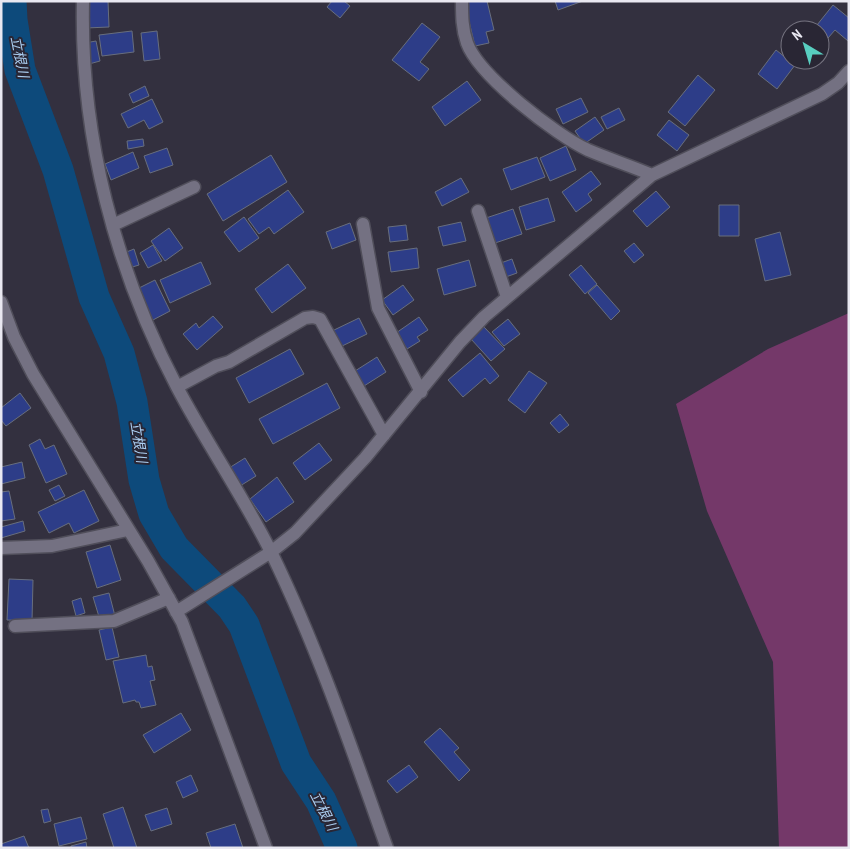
<svg xmlns="http://www.w3.org/2000/svg" width="850" height="849" font-family="'PT Sans Narrow','Noto Sans JP',sans-serif">
	<style>
		.green { fill: #743869 }
		.lines { fill: none; stroke-linecap: round; stroke-linejoin: round }
		.river { stroke: #0d4a7b; stroke-width: 31 }
		.building { fill: #2d3d88; stroke: #686e7d }
		.minor-casing { stroke: #504e5a; stroke-width: 15 }
		.minor { stroke: #747182; stroke-width: 12 }
		.labels { text-anchor: middle; dominant-baseline: central; stroke-width: 4; stroke-linejoin: round; paint-order: stroke }
		.water-label { font-size: 14px; font-style: italic; fill: #abcef1; stroke: #292634 }
	</style>
	<rect width="100%" height="100%" fill="#33303f"/>
	<path class="green" d="M 849,313 L 849,848 L 779,848 L 773,662 L 707,511 L 676,404 L 768,349 Z"/>
	<g class="lines">
		<path class="river" d="M 11,1 L 12,20 L 20,70 L 58,170 L 94,297 L 119,353 L 132,402 L 144,480 L 154,514 L 174,548 L 232,607 L 244,625 L 296,763 L 321,801 L 342,848"/>
	</g>
	<path class="building" d="M 85,1 L 108,1 L 109,27 L 86,28 Z
		M 332,1 L 344,1 L 350,6 L 340,18 L 327,7 Z
		M 464,1 L 487,1 L 494,30 L 486,32 L 489,43 L 475,46 Z
		M 555,1 L 583,1 L 558,10 Z
		M 833,5 L 849,18 L 849,39 L 848,41 L 835,30 L 821,46 L 820,30 L 813,30 Z
		M 422,23 L 440,37 L 420,62 L 429,69 L 419,81 L 392,60 Z
		M 132,31 L 134,52 L 102,56 L 99,35 Z
		M 157,31 L 160,59 L 144,61 L 141,33 Z
		M 96,41 L 100,61 L 89,64 L 85,43 Z
		M 776,50 L 795,65 L 777,89 L 758,74 Z
		M 698,75 L 715,90 L 685,126 L 668,112 Z
		M 467,81 L 481,100 L 445,126 L 432,107 Z
		M 145,86 L 149,96 L 133,103 L 129,94 Z
		M 581,98 L 588,112 L 563,124 L 556,109 Z
		M 152,99 L 163,122 L 149,129 L 144,120 L 128,128 L 121,114 Z
		M 619,108 L 625,120 L 607,129 L 601,117 Z
		M 595,117 L 604,130 L 584,144 L 575,131 Z
		M 669,120 L 689,135 L 677,151 L 657,135 Z
		M 143,139 L 144,146 L 128,149 L 127,141 Z
		M 566,146 L 576,170 L 550,181 L 540,158 Z
		M 167,148 L 173,165 L 150,173 L 144,156 Z
		M 133,152 L 139,168 L 111,180 L 105,164 Z
		M 271,155 L 287,182 L 223,221 L 207,194 Z
		M 537,157 L 545,177 L 511,190 L 503,169 Z
		M 591,171 L 601,184 L 588,194 L 592,200 L 576,212 L 562,192 Z
		M 461,178 L 469,192 L 442,206 L 435,192 Z
		M 288,190 L 304,212 L 274,234 L 269,227 L 259,234 L 248,219 Z
		M 656,191 L 670,207 L 647,227 L 633,211 Z
		M 548,198 L 555,221 L 526,230 L 519,207 Z
		M 719,205 L 739,205 L 739,236 L 719,236 Z
		M 513,209 L 522,234 L 492,244 L 483,219 Z
		M 244,217 L 259,238 L 239,252 L 224,232 Z
		M 461,222 L 466,241 L 443,246 L 438,227 Z
		M 350,223 L 356,240 L 332,249 L 326,232 Z
		M 406,225 L 408,240 L 390,242 L 388,227 Z
		M 169,228 L 183,248 L 165,261 L 151,241 Z
		M 780,232 L 791,275 L 765,281 L 755,239 Z
		M 634,243 L 644,255 L 634,263 L 624,251 Z
		M 153,245 L 162,261 L 148,268 L 140,253 Z
		M 417,248 L 419,268 L 391,272 L 388,252 Z
		M 134,249 L 139,265 L 129,268 L 124,253 Z
		M 512,259 L 517,273 L 503,278 L 498,264 Z
		M 469,260 L 476,286 L 444,295 L 437,269 Z
		M 201,262 L 211,284 L 170,303 L 160,280 Z
		M 288,264 L 306,288 L 272,313 L 255,289 Z
		M 581,265 L 597,284 L 585,294 L 569,275 Z
		M 155,280 L 170,311 L 151,321 L 135,290 Z
		M 403,285 L 414,300 L 393,315 L 382,300 Z
		M 597,285 L 620,311 L 611,320 L 588,293 Z
		M 213,316 L 223,327 L 197,350 L 183,334 L 196,323 L 199,328 Z
		M 419,317 L 428,330 L 417,337 L 420,341 L 407,349 L 396,333 Z
		M 359,318 L 367,334 L 340,347 L 332,331 Z
		M 508,319 L 520,334 L 504,346 L 492,332 Z
		M 484,327 L 505,349 L 491,361 L 471,339 Z
		M 290,349 L 304,374 L 249,403 L 236,378 Z
		M 480,353 L 499,376 L 490,384 L 485,378 L 463,397 L 448,380 Z
		M 377,357 L 386,372 L 364,386 L 355,371 Z
		M 529,371 L 547,383 L 525,413 L 508,400 Z
		M 327,383 L 340,408 L 273,444 L 259,419 Z
		M 20,393 L 31,408 L 6,426 L 1,420 L 1,408 Z
		M 560,414 L 569,425 L 559,433 L 550,423 Z
		M 40,439 L 45,449 L 54,445 L 67,474 L 46,483 L 29,445 Z
		M 319,443 L 332,460 L 305,480 L 293,463 Z
		M 245,458 L 256,476 L 240,486 L 229,468 Z
		M 22,462 L 25,478 L 1,484 L 1,467 Z
		M 277,477 L 294,502 L 266,522 L 250,499 Z
		M 59,485 L 65,496 L 55,501 L 49,490 Z
		M 84,490 L 99,521 L 74,533 L 69,523 L 49,533 L 38,512 Z
		M 9,491 L 15,519 L 1,521 L 1,492 Z
		M 23,521 L 25,531 L 1,538 L 1,527 Z
		M 110,545 L 121,580 L 97,588 L 86,552 Z
		M 9,579 L 33,580 L 32,621 L 7,620 Z
		M 109,593 L 115,616 L 100,620 L 93,597 Z
		M 81,598 L 85,613 L 76,616 L 72,601 Z
		M 112,627 L 119,657 L 106,660 L 99,630 Z
		M 146,655 L 148,667 L 152,666 L 155,680 L 150,681 L 156,705 L 141,708 L 139,702 L 136,702 L 135,700 L 123,703 L 113,661 Z
		M 181,713 L 191,730 L 154,753 L 143,735 Z
		M 440,728 L 459,748 L 454,752 L 470,770 L 459,781 L 424,742 Z
		M 409,765 L 418,777 L 397,793 L 387,781 Z
		M 191,775 L 198,791 L 183,798 L 176,782 Z
		M 123,807 L 137,848 L 114,848 L 103,814 Z
		M 167,808 L 172,824 L 151,831 L 145,815 Z
		M 48,809 L 51,821 L 44,823 L 41,810 Z
		M 81,817 L 87,839 L 59,846 L 54,824 Z
		M 235,824 L 243,848 L 211,848 L 206,833 Z
		M 24,836 L 29,848 L 1,848 L 1,844 Z
		M 86,842 L 87,848 L 71,848 L 71,846 Z"/>
	<g class="lines">
		<g class="minor-casing">
			<path id="minor" d="M 83,1 C 80,135 115,269 177,387 C 207,444 244,497 272,554 C 318,649 352,749 387,848
				M 462,1 C 462,15 462,29 467,43 C 479,76 556,135 588,150 C 609,159 631,166 652,175
				M 478,211 L 507,297
				M 363,224 L 378,308 L 421,392
				M 113,225 L 194,187
				M 1,302 L 14,337 L 33,374 L 148,561 L 182,622 L 266,848
				M 177,387 L 216,366 L 229,362 L 305,318 L 313,317 L 320,319 L 384,435
				M 1,548 L 52,546 L 128,530
				M 176,612 L 271,552 L 295,533 L 365,458 L 460,342 L 484,317 L 652,175 L 822,94 L 838,83 L 849,71
				M 15,626 L 114,621 L 169,598"/>
		</g>
		<use href="#minor" class="minor"/>
	</g>
	<g class="labels">
		<g class="water-label">
			<text transform="translate(20 57) rotate(79)">立根川</text>
			<text transform="translate(139 442) rotate(81)">立根川</text>
			<text transform="translate(324 811) rotate(63)">立根川</text>
		</g>
	</g>
	<rect width="850" height="849" fill="none" stroke="#e9e8f1" stroke-width="5"/>
	<g transform="translate(805 45) rotate(322)"><circle r="24" fill="#292634" stroke="#767480"/>
	<path d="M0-4L9 19L0 12L-9 19Z" fill="#58cec0"/>
	<text y="-8" font-size="14" font-weight="bold" text-anchor="middle" fill="#e9e8f1">N</text>
	</g>
</svg>
